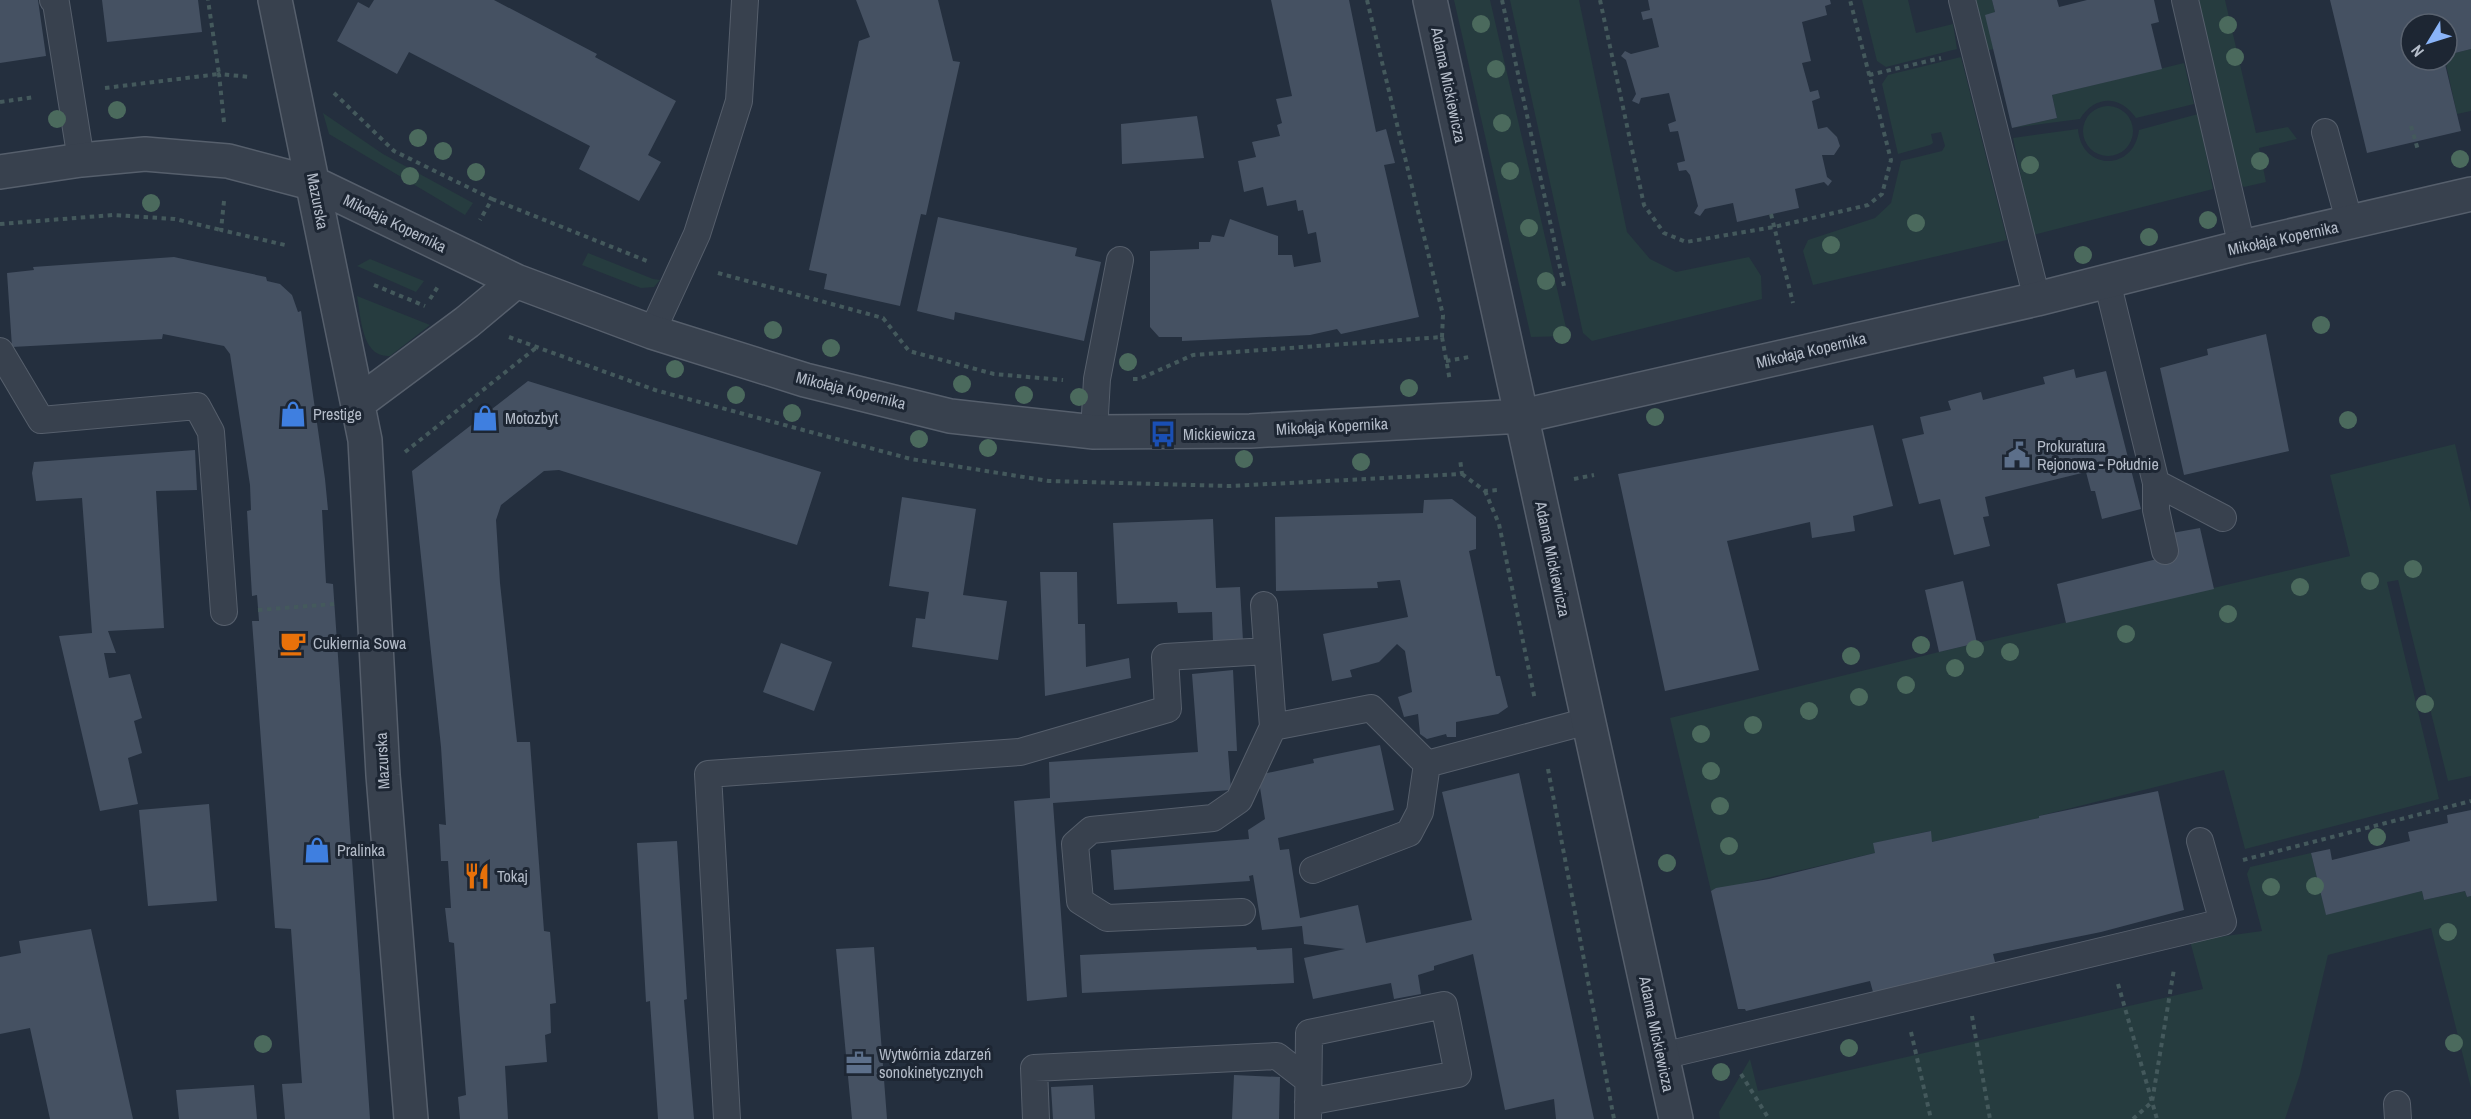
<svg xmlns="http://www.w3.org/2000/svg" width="2471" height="1119" font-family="'Archivo Narrow',sans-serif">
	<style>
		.green { fill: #263c3f }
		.building { fill: #455162 }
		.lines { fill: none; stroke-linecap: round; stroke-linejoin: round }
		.lane-casing { stroke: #565f6c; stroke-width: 28 }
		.street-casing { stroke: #565f6c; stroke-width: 36 }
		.path { stroke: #44595c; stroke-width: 4; stroke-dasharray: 4.5 4.5; stroke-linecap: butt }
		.lane { stroke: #38414e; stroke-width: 26 }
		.street { stroke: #38414e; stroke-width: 33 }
		.tree { fill: #4b6a5d }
		.labels { text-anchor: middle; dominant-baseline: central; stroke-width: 6; stroke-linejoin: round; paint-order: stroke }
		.street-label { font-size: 16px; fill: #b4bcc9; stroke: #1d2633 }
		.poi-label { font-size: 16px; fill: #b4bcc9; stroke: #1d2633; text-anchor: start }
	</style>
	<rect width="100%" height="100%" fill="#242f3e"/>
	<path class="green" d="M 1454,0 L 1490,0 L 1568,336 L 1531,337 Z
		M 1510,0 L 1579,0 L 1627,232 L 1650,259 L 1676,272 L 1749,257 L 1761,276 L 1762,299 L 1592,341 L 1583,333 Z
		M 1862,0 L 1908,0 L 1916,33 L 1953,24 L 1957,49 L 1886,67 L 1877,61 Z
		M 1971,0 L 1992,0 L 1995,12 L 1994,49 L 1981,52 Z
		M 2197,0 L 2225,0 L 2256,133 L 2288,127 L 2297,139 L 2259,148 L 2266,182 L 2244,187 L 2236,179 Z
		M 2471,49 L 2471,111 L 2457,114 L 2445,60 L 2447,60 L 2447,55 Z
		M 1961,57 L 2007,240 L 1813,285 L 1803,251 L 1808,240 L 1875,218 L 1891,203 L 1901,161 L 1942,151 L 1945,146 L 1941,132 L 1931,134 L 1933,143 L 1930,145 L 1898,154 L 1882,84 L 1888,75 Z
		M 2184,63 L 2194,104 L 2136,118 C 2120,95 2095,95 2080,119 L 2012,128 L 2057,118 L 2052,95 Z
		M2083 131a25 25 0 1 1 50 0a25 25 0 1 1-50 0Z
		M 323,113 L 383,154 L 473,203 L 465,215 L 329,134 Z
		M 2198,114 L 2213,189 L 2033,235 L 2013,138 L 2078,129 C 2081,171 2134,172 2139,130 Z
		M 588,253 L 653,279 L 660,280 L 654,287 L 641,288 L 582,265 Z
		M 370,259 L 424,281 L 416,292 L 357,266 Z
		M 357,296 L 430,325 L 390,356 C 361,358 361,316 357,296 Z
		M 2455,444 L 2471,512 L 2471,776 L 2448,781 L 2398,580 L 2387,582 L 2439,799 L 2245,849 L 2224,770 L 2039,816 L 2039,818 L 1932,842 L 1930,831 L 1874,843 L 1875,853 L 1711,891 L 1670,718 L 1939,652 L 2350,556 L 2330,475 Z
		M 2311,853 L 2326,914 L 2422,891 L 2424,900 L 2465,891 L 2467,897 L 2471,896 L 2471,1088 L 2431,928 L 2328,955 L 2300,1074 L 2285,1119 L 1720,1119 L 1719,1112 L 1750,1059 L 1758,1091 L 2203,989 L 2190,941 L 2262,931 L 2247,874 L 2250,867 Z"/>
	<path class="building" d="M 0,0 L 38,0 L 46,56 L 0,63 Z
		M 102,0 L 198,0 L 202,32 L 107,42 Z
		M 374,0 L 494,0 L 597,54 L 595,57 L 676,101 L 648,155 L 661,162 L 639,201 L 579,169 L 590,146 L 409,52 L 397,74 L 337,41 L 358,2 L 369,8 Z
		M 856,0 L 938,0 L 953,61 L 960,62 L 926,215 L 921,214 L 900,306 L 824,289 L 827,274 L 809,270 L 859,41 L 870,37 Z
		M 1271,0 L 1349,0 L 1376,132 L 1386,129 L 1395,163 L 1384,165 L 1419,317 L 1341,334 L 1337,329 L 1310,335 L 1182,341 L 1182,337 L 1159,337 L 1150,327 L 1150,251 L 1199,249 L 1199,242 L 1210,242 L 1212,235 L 1224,237 L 1230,219 L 1278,236 L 1278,255 L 1292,255 L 1294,267 L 1321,262 L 1316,232 L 1308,234 L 1303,210 L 1298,211 L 1296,200 L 1267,206 L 1263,187 L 1244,192 L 1238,161 L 1256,157 L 1252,142 L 1280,136 L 1277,125 L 1282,123 L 1276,99 L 1292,96 Z
		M 1648,0 L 1830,0 L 1831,4 L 1825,6 L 1827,15 L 1802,22 L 1811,61 L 1802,63 L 1810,92 L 1818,90 L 1820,98 L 1812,101 L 1818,129 L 1827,127 L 1837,137 L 1840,146 L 1834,155 L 1822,155 L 1827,177 L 1832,181 L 1828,186 L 1824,182 L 1795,189 L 1799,208 L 1737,222 L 1733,203 L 1705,209 L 1700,216 L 1694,213 L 1698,206 L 1690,175 L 1686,170 L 1679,171 L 1677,163 L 1685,161 L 1678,131 L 1670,132 L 1668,124 L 1676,121 L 1669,93 L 1641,98 L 1639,104 L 1632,101 L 1636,94 L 1626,60 L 1621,56 L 1625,51 L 1631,54 L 1659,47 L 1652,18 L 1643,20 L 1641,12 L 1650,10 Z
		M 1992,0 L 2057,0 L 2059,7 L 2087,0 L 2154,0 L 2159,22 L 2151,24 L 2162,69 L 2052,95 L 2057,118 L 2012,128 L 1985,15 L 1995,12 Z
		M 2330,0 L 2471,0 L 2471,49 L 2447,55 L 2447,24 L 2411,24 L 2411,60 L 2444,60 L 2461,131 L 2367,153 Z
		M 1197,116 L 1204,158 L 1122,164 L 1121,124 Z
		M 938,217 L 1077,248 L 1075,256 L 1101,262 L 1084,341 L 955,312 L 954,320 L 917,311 Z
		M 174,257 L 266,277 L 267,281 L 280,284 L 292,295 L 298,312 L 301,311 L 325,479 L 328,510 L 322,510 L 326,583 L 333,584 L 370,1119 L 285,1119 L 282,1084 L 302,1083 L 291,929 L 275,928 L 252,621 L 259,621 L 257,595 L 252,596 L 247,511 L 251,510 L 250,485 L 230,354 L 224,346 L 163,334 L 162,339 L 12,347 L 7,273 L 34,270 L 33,267 Z
		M 2266,334 L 2289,451 L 2184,475 L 2160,368 L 2208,355 L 2207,349 Z
		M 2074,369 L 2076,378 L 2106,371 L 2141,509 L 2102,519 L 2095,491 L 2091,491 L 2086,472 L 1985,497 L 1989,516 L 1983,517 L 1990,546 L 1954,555 L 1940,499 L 1919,504 L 1902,439 L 1924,434 L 1920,417 L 1951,410 L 1948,401 L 1981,392 L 1983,400 L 2045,384 L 2043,377 Z
		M 528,381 L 821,472 L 797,545 L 559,470 L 544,471 L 501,505 L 496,520 L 500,583 L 517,742 L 530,742 L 544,931 L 550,932 L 556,1003 L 550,1004 L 551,1033 L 545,1035 L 547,1062 L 505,1066 L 508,1119 L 460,1119 L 458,1097 L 466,1095 L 454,943 L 449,942 L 445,908 L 451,908 L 448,861 L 441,861 L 439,824 L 446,825 L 441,747 L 412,471 Z
		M 1873,425 L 1893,506 L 1853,516 L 1855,531 L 1812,538 L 1810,522 L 1727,541 L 1759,670 L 1665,691 L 1618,474 Z
		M 195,450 L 197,490 L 156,491 L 164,628 L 108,631 L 116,653 L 104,653 L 109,678 L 130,674 L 142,718 L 134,721 L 142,753 L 128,758 L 138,804 L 100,811 L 59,636 L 92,633 L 82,498 L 36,501 L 32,473 L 34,462 Z
		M 902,497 L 976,509 L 963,595 L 1007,601 L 998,660 L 912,647 L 916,618 L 925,619 L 929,592 L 889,586 Z
		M 1452,499 L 1476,517 L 1476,549 L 1469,551 L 1496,676 L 1500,676 L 1508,707 L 1498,714 L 1456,722 L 1456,737 L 1447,737 L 1446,734 L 1427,739 L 1420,734 L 1418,714 L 1404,717 L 1398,697 L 1412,692 L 1405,651 L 1397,644 L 1379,662 L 1350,670 L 1352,677 L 1332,681 L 1323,634 L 1408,617 L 1400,580 L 1377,582 L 1378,588 L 1276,591 L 1275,517 L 1423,513 L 1424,500 Z
		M 1213,519 L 1216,588 L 1240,587 L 1243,641 L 1213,642 L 1212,612 L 1178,613 L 1177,602 L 1117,604 L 1113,523 Z
		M 2200,528 L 2214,589 L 2066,623 L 2057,584 L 2177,554 L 2172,533 Z
		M 1040,572 L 1077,572 L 1078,624 L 1085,624 L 1086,667 L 1129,658 L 1131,678 L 1045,696 Z
		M 1963,581 L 1977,643 L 1939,652 L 1925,590 Z
		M 781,643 L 832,662 L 814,711 L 763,692 Z
		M 1233,670 L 1237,751 L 1228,751 L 1231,790 L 1053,803 L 1067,997 L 1027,1001 L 1014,801 L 1050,798 L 1049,762 L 1198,752 L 1192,674 Z
		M 1380,745 L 1394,810 L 1278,838 L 1280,850 L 1289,849 L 1300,918 L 1358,905 L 1366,943 L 1472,920 L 1442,792 L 1519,773 L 1594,1119 L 1556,1119 L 1554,1099 L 1505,1110 L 1473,954 L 1434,966 L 1434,970 L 1418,975 L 1421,994 L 1394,999 L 1391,983 L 1313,999 L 1304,958 L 1345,949 L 1304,944 L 1302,926 L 1262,930 L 1253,875 L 1249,876 L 1250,881 L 1114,890 L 1111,850 L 1249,839 L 1248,830 L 1265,819 L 1258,775 L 1314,763 L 1313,759 Z
		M 2158,791 L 2184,910 L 2101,932 L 1993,954 L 1996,966 L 1873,992 L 1870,981 L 1746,1011 L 1745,1009 L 1738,1009 L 1711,891 L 1716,888 L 1769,879 L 1875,853 L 1873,843 L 1931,831 L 1932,842 L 2039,818 L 2039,816 Z
		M 209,804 L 217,901 L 148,906 L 139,810 Z
		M 2471,810 L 2471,896 L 2467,897 L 2465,891 L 2424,900 L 2422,891 L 2326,915 L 2311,853 L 2330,849 L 2332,860 L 2410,841 L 2408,832 L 2448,823 L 2447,815 Z
		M 677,841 L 687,999 L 684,1000 L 694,1119 L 658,1119 L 650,1001 L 646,1002 L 637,843 Z
		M 91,929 L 133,1119 L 50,1119 L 30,1028 L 0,1034 L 0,957 L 21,953 L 19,941 Z
		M 874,947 L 887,1119 L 852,1119 L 836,949 Z
		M 1256,947 L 1257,950 L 1292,948 L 1294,983 L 1082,993 L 1080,955 Z
		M 1234,1075 L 1280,1077 L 1279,1119 L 1232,1119 Z
		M 254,1085 L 257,1119 L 179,1119 L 176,1090 Z
		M 1093,1085 L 1095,1119 L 1053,1119 L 1051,1087 Z"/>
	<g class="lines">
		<g class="lane-casing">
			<path id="lane" d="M 53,0 L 56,3 L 81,160
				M 1962,0 L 2037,299
				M 2185,0 L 2242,247
				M 2325,132 L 2350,224
				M 2107,281 L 2156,483 L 2223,518
				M 652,332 L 697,234 L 739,101 L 745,0
				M 0,351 L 41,420 L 197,406 L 211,432 L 224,612
				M 1094,432 L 1097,379 L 1120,260
				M 2156,483 L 2156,510 L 2165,551
				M 1264,605 L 1273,727 L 1371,708 L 1427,764
				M 1427,764 L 1588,721
				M 1313,870 L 1409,833 L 1420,812 L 1427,764
				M 1242,912 L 1107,918 L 1080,901 L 1075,844 L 1091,830 L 1213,818 L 1239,800 L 1273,727
				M 1662,1056 L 2223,922 L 2200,841
				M 2397,1104 L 2398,1119
				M 727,1119 L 708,774 L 1020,752 L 1168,709 L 1165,657 L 1267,651
				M 1036,1119 L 1034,1068 L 1277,1056 L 1308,1080
				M 1308,1119 L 1309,1033 L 1444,1005 L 1458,1074 L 1308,1102"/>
		</g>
		<g class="street-casing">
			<path id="street" d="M 275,0 L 365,440 L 383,775 L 411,1119
				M 1430,0 L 1676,1119
				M 0,172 L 81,160 L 145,154 L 228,161 L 315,184 L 516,281 L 652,332 L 805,380 L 950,416 L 1094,432 L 1250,431 L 1523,416 L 2037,299 L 2242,247 L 2471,194
				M 358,403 L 467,322 L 516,281"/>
		</g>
		<path class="path" d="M 1367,0 L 1443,315 L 1442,337
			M 1502,0 L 1564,286
			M 1600,0 L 1644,205 L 1664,233 L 1686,242 L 1774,227 L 1868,205 L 1882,194 L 1891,160 L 1850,0
			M 1869,75 L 1941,58
			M 105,88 L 219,74 L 208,0
			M 334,93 L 394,151 L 492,199 L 480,220
			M 0,102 L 35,97
			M 224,122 L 219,74 L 250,77
			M 2411,126 L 2418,150
			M 492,199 L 647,261
			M 224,201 L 221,230 L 285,245
			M 1771,214 L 1793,303
			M 0,224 L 113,215 L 175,219 L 221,230
			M 718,273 L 883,318 L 909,351 L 994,374 L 1063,380
			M 374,285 L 425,306
			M 430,299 L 439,285
			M 509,337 L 655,390 L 792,427 L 911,459 L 1049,481 L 1231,486 L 1462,474 L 1460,459
			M 1446,361 L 1469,357
			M 1133,379 L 1139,379 L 1193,355 L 1442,337 L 1450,381
			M 405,452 L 537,347
			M 1462,474 L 1485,491 L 1498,490
			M 1574,479 L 1594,475
			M 1485,491 L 1499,524 L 1535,700
			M 258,610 L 334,604
			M 1548,769 L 1614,1119
			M 2243,860 L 2471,801
			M 2118,984 L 2157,1119
			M 1972,1016 L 1990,1119
			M 1911,1032 L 1931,1119
			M 1741,1074 L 1769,1119
			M 2133,1119 L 2152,1102 L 2174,969"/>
		<use href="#lane" class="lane"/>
		<use href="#street" class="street"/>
	</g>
	<g class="tree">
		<circle cx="1481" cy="24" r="9"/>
		<circle cx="2228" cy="25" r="9"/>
		<circle cx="2235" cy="57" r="9"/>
		<circle cx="1496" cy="69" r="9"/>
		<circle cx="117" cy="110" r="9"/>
		<circle cx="57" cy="119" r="9"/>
		<circle cx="1502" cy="123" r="9"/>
		<circle cx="418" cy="138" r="9"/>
		<circle cx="443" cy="151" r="9"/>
		<circle cx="2460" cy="159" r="9"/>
		<circle cx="2260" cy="161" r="9"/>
		<circle cx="2030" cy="165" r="9"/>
		<circle cx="1510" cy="171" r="9"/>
		<circle cx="476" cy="172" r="9"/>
		<circle cx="410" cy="176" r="9"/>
		<circle cx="151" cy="203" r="9"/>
		<circle cx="2208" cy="220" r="9"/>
		<circle cx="1916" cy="223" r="9"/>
		<circle cx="1529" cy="228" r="9"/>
		<circle cx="2149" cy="237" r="9"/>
		<circle cx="1831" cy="245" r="9"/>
		<circle cx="2083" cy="255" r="9"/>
		<circle cx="1546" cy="281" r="9"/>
		<circle cx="2321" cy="325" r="9"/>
		<circle cx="773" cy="330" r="9"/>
		<circle cx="1562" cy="335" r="9"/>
		<circle cx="831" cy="348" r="9"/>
		<circle cx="1128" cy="362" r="9"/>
		<circle cx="675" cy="369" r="9"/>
		<circle cx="962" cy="384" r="9"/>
		<circle cx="1409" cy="388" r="9"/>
		<circle cx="736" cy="395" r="9"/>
		<circle cx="1024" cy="395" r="9"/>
		<circle cx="1079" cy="397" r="9"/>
		<circle cx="792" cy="413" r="9"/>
		<circle cx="1655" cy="417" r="9"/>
		<circle cx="2348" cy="420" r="9"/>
		<circle cx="919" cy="439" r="9"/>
		<circle cx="988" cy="448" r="9"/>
		<circle cx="1244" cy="459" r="9"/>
		<circle cx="1361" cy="462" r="9"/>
		<circle cx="2413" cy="569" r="9"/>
		<circle cx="2370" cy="581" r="9"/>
		<circle cx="2300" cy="587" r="9"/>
		<circle cx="2228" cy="614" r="9"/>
		<circle cx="2126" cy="634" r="9"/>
		<circle cx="1921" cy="645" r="9"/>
		<circle cx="1975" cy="649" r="9"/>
		<circle cx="2010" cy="652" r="9"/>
		<circle cx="1851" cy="656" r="9"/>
		<circle cx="1955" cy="668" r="9"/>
		<circle cx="1906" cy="685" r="9"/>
		<circle cx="1859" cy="697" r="9"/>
		<circle cx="2425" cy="704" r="9"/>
		<circle cx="1809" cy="711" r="9"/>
		<circle cx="1753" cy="725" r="9"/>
		<circle cx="1701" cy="734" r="9"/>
		<circle cx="1711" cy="771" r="9"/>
		<circle cx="1720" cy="806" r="9"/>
		<circle cx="2377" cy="837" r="9"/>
		<circle cx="1729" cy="846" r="9"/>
		<circle cx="1667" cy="863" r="9"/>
		<circle cx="2315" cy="886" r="9"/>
		<circle cx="2271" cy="887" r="9"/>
		<circle cx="2448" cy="932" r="9"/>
		<circle cx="2454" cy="1043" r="9"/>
		<circle cx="263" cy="1044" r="9"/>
		<circle cx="1849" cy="1048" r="9"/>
		<circle cx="1721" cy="1072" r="9"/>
	</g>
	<defs>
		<g id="shop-bare" transform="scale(2.07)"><path d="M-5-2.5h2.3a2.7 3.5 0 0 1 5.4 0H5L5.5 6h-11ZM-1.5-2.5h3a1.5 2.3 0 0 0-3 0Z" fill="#3f7fe0" stroke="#1d2633" stroke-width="2.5" paint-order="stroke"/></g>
		<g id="bus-bare" transform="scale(2.07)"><path d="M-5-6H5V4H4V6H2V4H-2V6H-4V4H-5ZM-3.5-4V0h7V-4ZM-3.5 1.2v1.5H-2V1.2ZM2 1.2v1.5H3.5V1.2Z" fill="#1a4fb4" stroke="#1d2633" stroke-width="2.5" paint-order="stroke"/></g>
		<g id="civic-bare" transform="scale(2.07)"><path d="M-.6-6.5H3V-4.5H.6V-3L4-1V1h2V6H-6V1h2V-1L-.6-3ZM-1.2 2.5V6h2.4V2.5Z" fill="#5c6f8a" stroke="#1d2633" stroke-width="2.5" paint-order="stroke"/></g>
		<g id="cafe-bare" transform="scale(2.07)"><path d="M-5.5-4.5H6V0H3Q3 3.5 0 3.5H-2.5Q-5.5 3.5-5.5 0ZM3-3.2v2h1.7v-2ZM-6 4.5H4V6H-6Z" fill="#e8710a" stroke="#1d2633" stroke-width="2.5" paint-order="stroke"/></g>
		<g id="restaurant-bare" transform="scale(2.07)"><path d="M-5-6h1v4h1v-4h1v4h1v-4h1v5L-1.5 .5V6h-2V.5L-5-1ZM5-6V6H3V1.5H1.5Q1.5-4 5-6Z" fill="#e8710a" stroke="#1d2633" stroke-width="2.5" paint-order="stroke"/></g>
		<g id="office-bare" transform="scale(2.07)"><path d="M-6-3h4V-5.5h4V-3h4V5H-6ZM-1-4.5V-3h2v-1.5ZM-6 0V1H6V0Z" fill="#5c6f8a" stroke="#1d2633" stroke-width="2.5" paint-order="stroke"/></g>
	</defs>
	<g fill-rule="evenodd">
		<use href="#shop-bare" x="293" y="414"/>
		<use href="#shop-bare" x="485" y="418"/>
		<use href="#bus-bare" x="1163" y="434"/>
		<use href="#civic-bare" x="2017" y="455"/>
		<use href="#cafe-bare" x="293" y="643"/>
		<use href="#shop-bare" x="317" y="850"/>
		<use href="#restaurant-bare" x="477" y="876"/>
		<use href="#office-bare" x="859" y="1063"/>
	</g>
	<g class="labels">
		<g class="street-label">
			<text transform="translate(1449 85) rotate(78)">Adama Mickiewicza</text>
			<text transform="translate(318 201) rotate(79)">Mazurska</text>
			<text transform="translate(395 223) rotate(26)">Mikołaja Kopernika</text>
			<text transform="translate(2283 238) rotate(-12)">Mikołaja Kopernika</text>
			<text transform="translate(1811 350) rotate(-13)">Mikołaja Kopernika</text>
			<text transform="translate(851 390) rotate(14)">Mikołaja Kopernika</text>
			<text transform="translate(1332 426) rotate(-3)">Mikołaja Kopernika</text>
			<text transform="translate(1553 559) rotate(78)">Adama Mickiewicza</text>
			<text transform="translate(382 761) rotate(-93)">Mazurska</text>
			<text transform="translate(1657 1034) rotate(78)">Adama Mickiewicza</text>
		</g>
		<g class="poi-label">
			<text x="313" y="414">Prestige</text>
			<text x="505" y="418">Motozbyt</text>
			<text x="1183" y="434">Mickiewicza</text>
			<text x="2037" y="446">Prokuratura<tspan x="2037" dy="18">Rejonowa - Południe</tspan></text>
			<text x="313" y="643">Cukiernia Sowa</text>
			<text x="337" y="850">Pralinka</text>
			<text x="497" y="876">Tokaj</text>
			<text x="879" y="1054">Wytwórnia zdarzeń<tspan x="879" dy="18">sonokinetycznych</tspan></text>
		</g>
	</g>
	<g transform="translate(2429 42) rotate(232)"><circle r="28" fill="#1d2633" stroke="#59626f" stroke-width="1.5"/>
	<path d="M0-4.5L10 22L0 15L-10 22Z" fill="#8ab4f8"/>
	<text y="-9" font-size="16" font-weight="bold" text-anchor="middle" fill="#b4bcc9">N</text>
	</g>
</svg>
